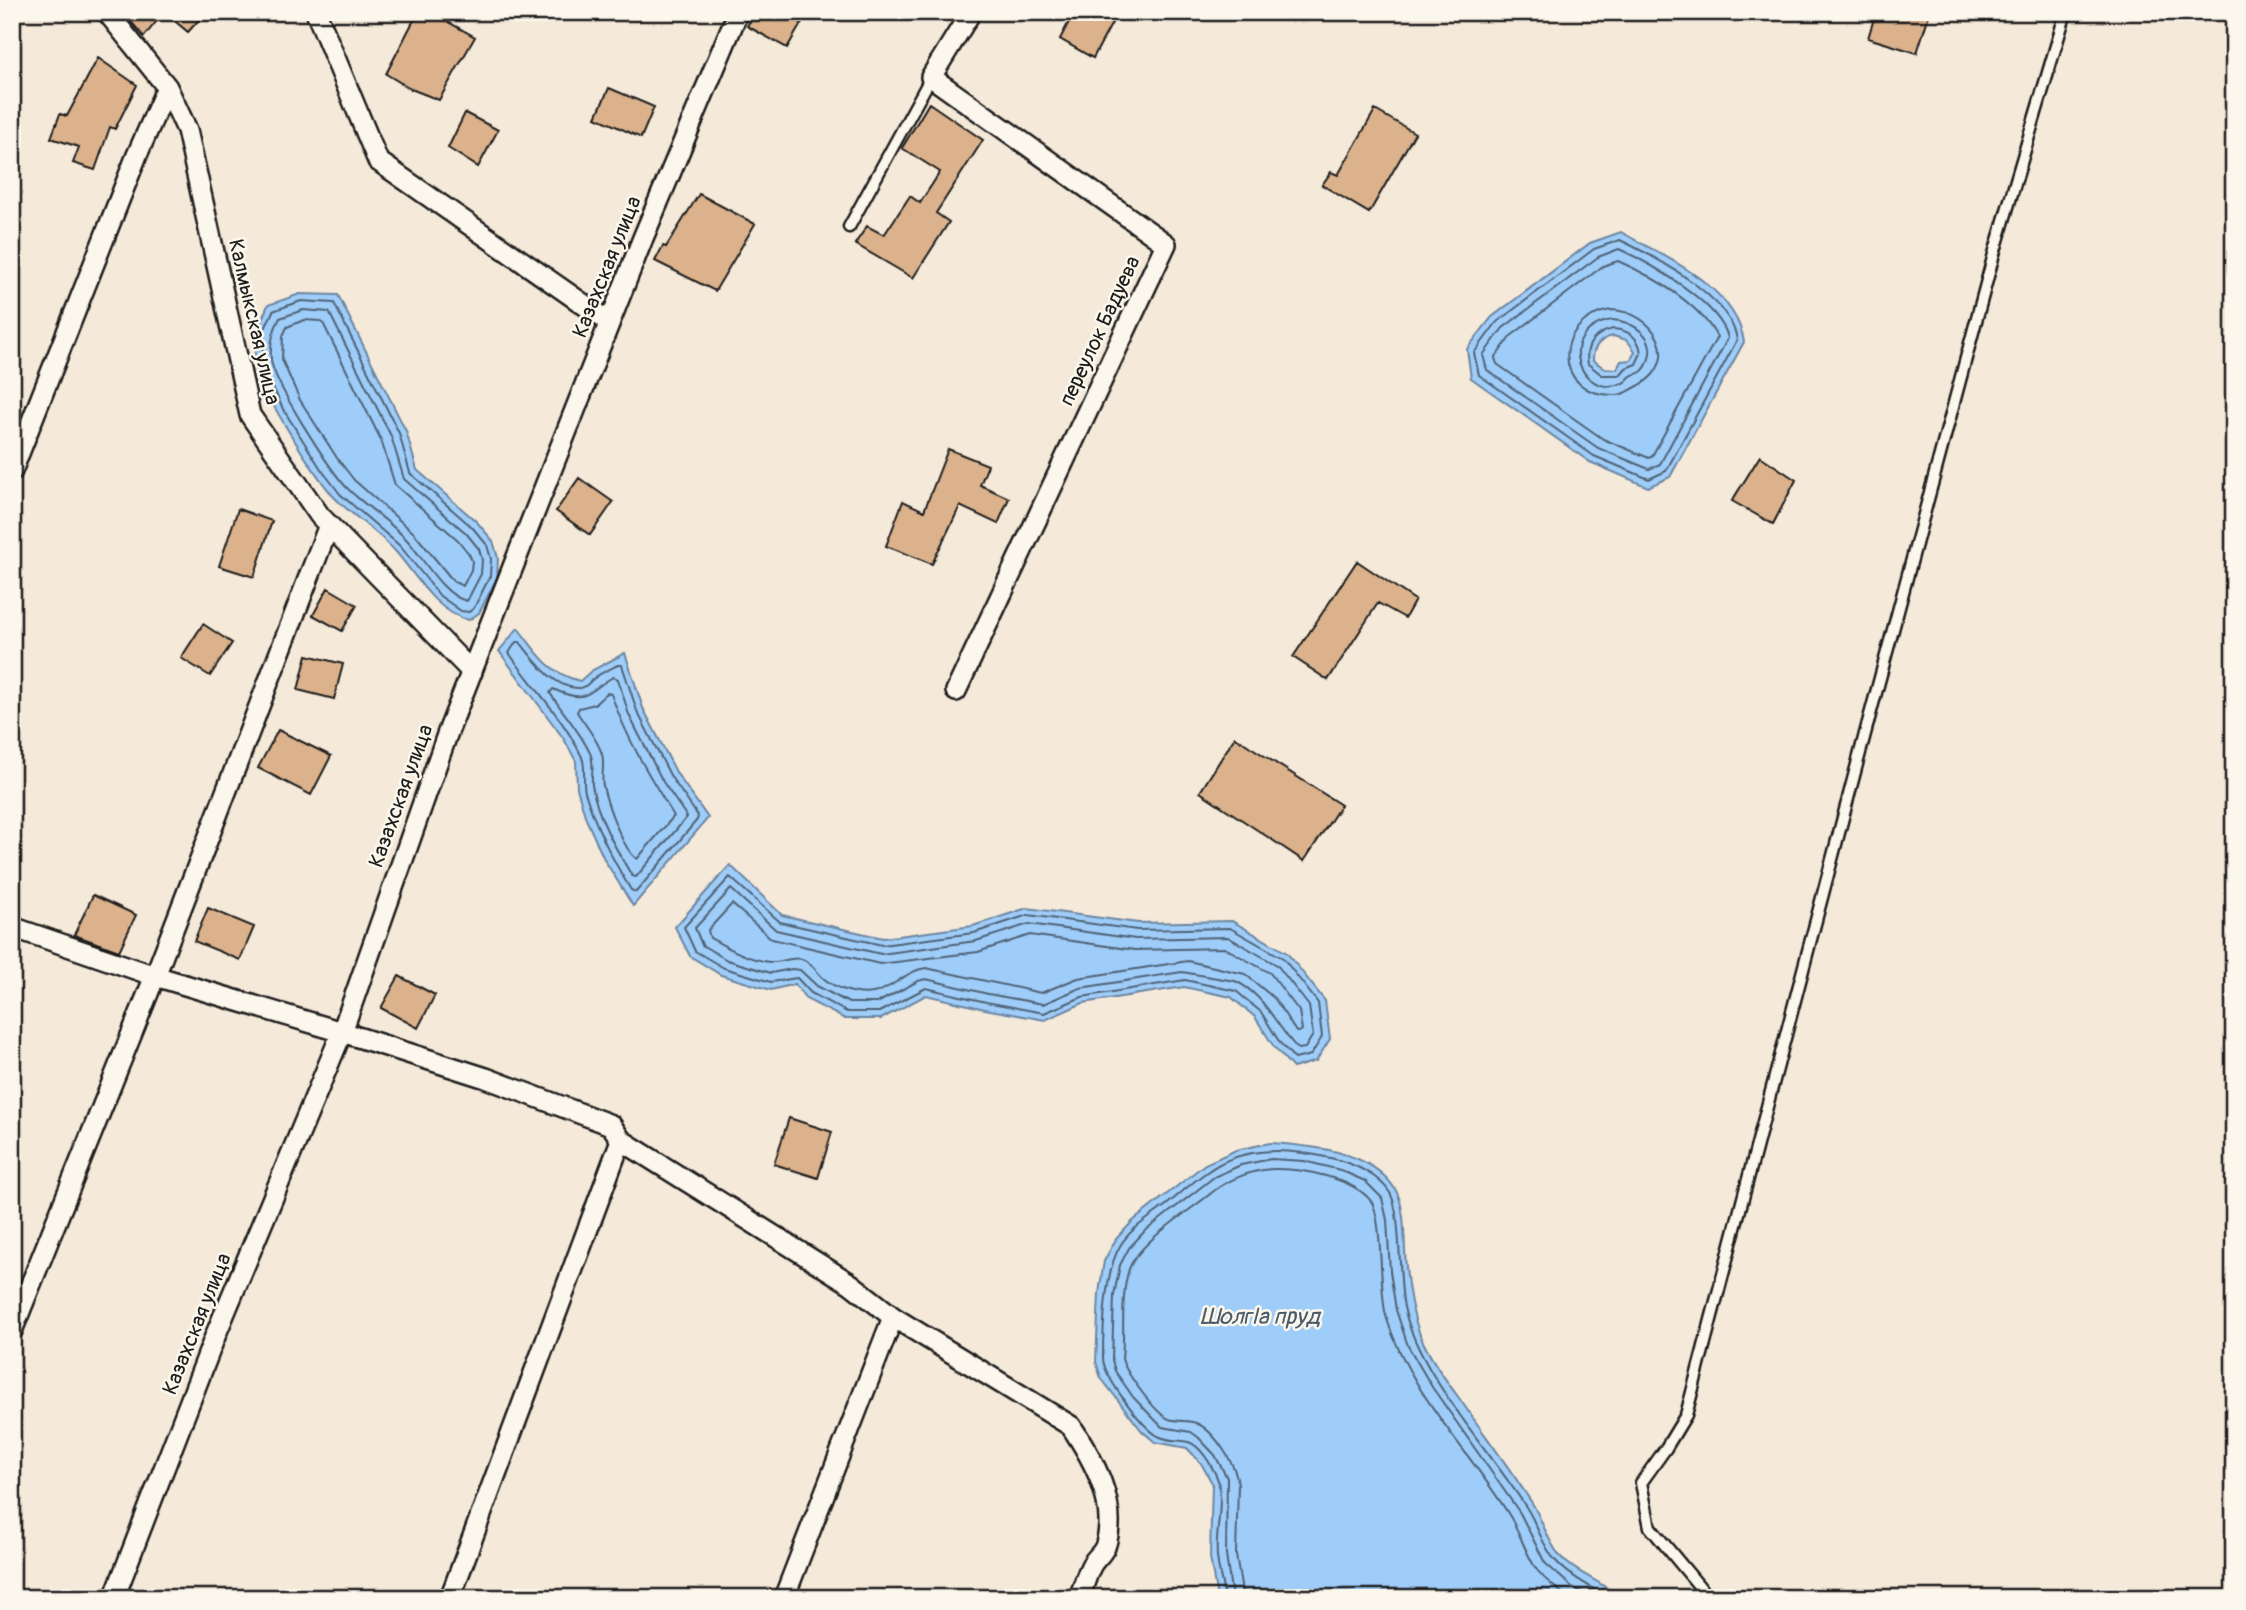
<svg xmlns="http://www.w3.org/2000/svg" width="2246" height="1610" font-family="Pangolin,sans-serif">
	<style>
		.water { fill: #9fcdfa; stroke: #6b86a1; stroke-width: 2; fill-rule: evenodd }
		.lines { fill: none; stroke-linecap: round; stroke-linejoin: round }
		.shore { stroke: #506375; stroke-width: 2 }
		.building { fill: #dbb28c; stroke: #1c1c1c; stroke-width: 2 }
		.service-casing { stroke: #1c1c1c; stroke-width: 15 }
		.minor-casing { stroke: #1c1c1c; stroke-width: 24 }
		.service { stroke: #fbf7ec; stroke-width: 10 }
		.minor { stroke: #fbf7ec; stroke-width: 19 }
		.labels { text-anchor: middle; dominant-baseline: central; stroke-width: 5; stroke-linejoin: round; paint-order: stroke }
		.street-label { font-size: 21px; fill: #1c1c1c; stroke: #fbf7ec }
		.water-label { font-size: 23px; font-style: italic; fill: #4a5a6a; stroke: #fbf7ec }
	</style>
	<rect width="100%" height="100%" fill="#f5e9d9"/>
	<filter id="ink" filterUnits="userSpaceOnUse"><feTurbulence type="fractalNoise" baseFrequency=".0143" numOctaves="2"/><feDisplacementMap in="SourceGraphic" scale="14" xChannelSelector="R" yChannelSelector="G"/><feConvolveMatrix kernelMatrix="1 2 1 2 8 2 1 2 1" color-interpolation-filters="sRGB"/></filter>
	<g filter="url(#ink)">
		<path class="water" d="M 1621,232 C 1665,257 1736,287 1744,342 L 1670,477 L 1648,487 L 1590,462 L 1471,378 L 1467,349 L 1492,317 L 1590,243 ZM 1613,336 L 1627,340 L 1635,351 L 1631,360 L 1621,361 L 1617,369 L 1604,368 L 1593,360 C 1593,347 1600,339 1613,336 Z
			M 300,294 L 338,295 L 406,431 L 417,470 L 477,522 L 493,541 L 498,558 L 497,578 L 479,613 L 469,620 C 435,612 418,577 396,552 C 379,532 355,518 336,499 C 318,481 256,384 255,362 C 254,341 259,324 268,305 Z
			M 518,628 C 537,653 548,673 580,681 L 591,671 L 625,653 L 643,708 L 677,774 L 708,818 L 633,906 L 604,859 L 586,819 L 577,788 L 576,761 L 564,739 L 499,651 Z
			M 730,865 L 782,915 L 883,938 L 973,926 L 1027,908 L 1138,923 L 1232,921 L 1287,953 L 1325,1001 L 1330,1039 L 1316,1061 L 1293,1068 L 1274,1047 L 1255,1017 L 1231,997 L 1184,987 L 1083,1003 L 1045,1020 L 985,1009 L 926,995 L 881,1019 L 845,1019 L 806,999 L 795,984 L 771,990 L 721,975 L 690,956 L 675,927 Z
			M 1270,1143 C 1312,1146 1370,1150 1395,1189 C 1406,1205 1404,1247 1406,1267 C 1408,1291 1412,1313 1420,1335 C 1429,1357 1445,1379 1459,1398 C 1483,1433 1509,1467 1532,1503 C 1542,1519 1547,1540 1559,1555 C 1575,1574 1602,1580 1619,1598 L 1217,1598 L 1210,1557 L 1212,1483 L 1201,1463 L 1187,1448 L 1155,1442 L 1142,1431 L 1101,1378 L 1096,1362 L 1099,1293 L 1104,1261 L 1116,1239 L 1133,1221 L 1205,1164 L 1236,1150 Z"/>
		<g class="lines">
			<path class="shore" d="M 1620,240 C 1656,257 1731,297 1737,340 L 1666,471 L 1649,479 L 1594,456 L 1479,375 L 1474,353 L 1497,322 L 1594,249 Z
				M 1619,249 C 1650,263 1720,303 1728,338 L 1660,464 L 1649,469 L 1598,448 L 1487,370 L 1483,355 L 1503,328 L 1598,257 Z
				M 1618,261 C 1652,276 1699,303 1717,337 L 1652,456 L 1649,458 L 1603,439 L 1497,364 L 1495,358 L 1511,336 L 1603,266 Z
				M 301,301 L 334,303 L 399,433 L 410,473 L 472,527 L 487,545 L 491,559 L 490,576 L 474,608 L 469,612 L 461,611 L 440,596 L 400,546 L 340,494 L 321,469 L 283,409 L 262,364 L 264,331 L 273,311 Z
				M 303,310 L 329,312 L 391,436 L 404,479 L 466,533 L 479,549 L 482,560 L 481,574 L 467,601 C 444,597 423,558 408,541 C 390,521 366,507 347,488 C 331,471 272,381 271,359 C 270,345 273,330 280,318 Z
				M 1611,310 C 1654,311 1683,360 1640,385 C 1631,389 1626,395 1615,395 C 1552,397 1552,319 1611,310 Z
				M 304,320 L 320,321 L 323,323 L 381,440 L 395,485 L 458,540 L 469,554 L 472,561 L 471,570 L 463,586 L 454,582 L 414,533 L 354,480 L 337,458 L 300,400 L 282,360 L 283,336 L 287,327 Z
				M 1612,320 C 1631,321 1656,335 1649,358 C 1648,363 1646,368 1641,372 C 1638,374 1634,374 1631,376 C 1628,378 1626,382 1623,383 C 1580,401 1553,331 1612,320 Z
				M 1613,329 C 1628,330 1639,337 1641,353 L 1636,364 L 1626,368 L 1620,375 L 1602,375 L 1588,364 C 1584,345 1595,333 1613,329 Z
				M 516,642 L 520,642 C 534,660 555,690 580,688 C 586,688 589,682 593,679 C 600,673 610,669 618,665 L 622,665 L 637,711 L 671,777 L 698,816 L 697,820 L 636,892 L 631,890 C 612,859 596,828 585,792 C 582,780 587,766 581,755 C 563,718 533,687 509,653 Z
				M 613,677 L 618,679 L 629,715 L 663,782 L 687,817 L 636,877 L 632,876 C 616,849 597,817 592,785 C 591,774 595,763 590,753 C 580,731 563,713 550,693 L 553,689 C 588,705 586,692 613,677 Z
				M 607,693 L 611,694 C 627,739 649,776 674,816 L 637,859 C 623,850 607,804 603,786 C 601,776 605,764 602,754 C 597,738 585,725 577,712 L 579,708 L 595,704 Z
				M 730,877 L 780,922 L 882,945 L 974,933 L 1028,915 L 1137,930 L 1230,928 L 1283,958 L 1318,1003 L 1322,1037 L 1311,1055 L 1295,1059 L 1280,1043 L 1261,1012 L 1236,991 L 1185,980 L 1082,997 L 1044,1013 L 986,1002 L 926,988 L 879,1012 L 847,1012 L 811,993 L 797,978 L 771,982 L 724,968 L 695,951 L 684,927 Z
				M 731,889 L 776,930 L 881,954 L 976,941 L 1029,924 L 1136,939 L 1228,937 L 1277,965 L 1309,1006 L 1313,1035 L 1305,1048 L 1298,1049 C 1276,1027 1265,994 1235,981 L 1182,972 L 1080,988 L 1043,1004 L 988,994 L 926,979 L 918,981 L 877,1003 L 849,1003 L 817,986 L 800,970 L 792,969 L 771,973 L 727,960 L 702,945 L 695,928 Z
				M 732,904 L 772,939 L 880,964 L 978,952 L 1030,935 L 1135,950 L 1225,948 L 1270,973 L 1299,1011 L 1302,1030 L 1299,1032 L 1296,1032 L 1275,999 L 1245,974 L 1188,961 L 1078,978 L 1041,993 L 926,968 C 906,970 892,990 873,993 C 856,996 834,988 822,977 C 815,970 812,963 802,959 C 791,956 781,963 770,962 C 749,960 728,948 710,938 L 708,930 Z
				M 1224,1598 C 1223,1584 1218,1570 1217,1556 C 1215,1532 1223,1507 1219,1484 C 1218,1477 1212,1468 1209,1462 C 1189,1430 1181,1447 1158,1436 C 1142,1427 1103,1376 1103,1358 C 1103,1327 1104,1273 1120,1246 C 1130,1229 1149,1218 1165,1206 C 1179,1195 1192,1182 1207,1172 C 1244,1144 1292,1149 1335,1159 C 1354,1164 1379,1175 1390,1193 C 1402,1214 1398,1279 1404,1307 C 1418,1374 1489,1449 1526,1507 C 1537,1523 1542,1546 1555,1560 C 1570,1577 1590,1586 1609,1598
				M 1232,1598 L 1226,1555 L 1227,1478 L 1215,1455 L 1198,1437 L 1191,1432 L 1162,1427 L 1133,1397 L 1115,1371 L 1112,1360 L 1114,1295 L 1120,1265 L 1129,1248 L 1144,1232 L 1214,1177 L 1241,1165 L 1271,1159 L 1304,1161 L 1340,1170 L 1365,1181 L 1382,1198 L 1387,1220 L 1390,1271 L 1396,1310 L 1408,1346 L 1432,1387 L 1520,1513 L 1545,1563 L 1572,1587 L 1592,1598
				M 1243,1598 L 1236,1555 L 1238,1485 C 1237,1466 1214,1430 1196,1423 C 1188,1420 1178,1422 1169,1419 C 1155,1413 1126,1373 1122,1359 C 1125,1330 1120,1297 1129,1269 C 1139,1242 1187,1213 1210,1194 C 1227,1180 1251,1170 1273,1169 C 1301,1168 1353,1178 1371,1201 C 1383,1217 1379,1290 1386,1316 C 1409,1393 1470,1451 1511,1518 C 1521,1535 1526,1555 1537,1570 C 1545,1580 1559,1591 1570,1598"/>
		</g>
		<path class="building" d="M 123,12 L 206,12 L 188,32 L 164,12 L 144,37 Z
			M 418,12 L 430,12 L 475,37 L 439,100 L 411,89 L 386,74 Z
			M 755,12 L 808,12 L 787,48 L 747,26 Z
			M 1074,12 L 1093,12 L 1112,23 L 1093,58 L 1060,39 Z
			M 1876,12 L 1930,12 L 1917,53 L 1868,38 Z
			M 98,58 L 137,85 L 115,129 L 110,127 L 95,170 L 73,163 L 79,147 L 51,138 L 60,114 L 67,116 Z
			M 609,88 L 654,107 L 641,138 L 596,117 Z
			M 929,103 L 983,140 L 936,213 L 949,222 L 913,278 L 855,244 L 867,226 L 884,235 L 910,196 L 920,203 L 940,172 L 902,148 Z
			M 1375,110 L 1415,133 L 1369,213 L 1322,185 L 1331,172 L 1338,175 Z
			M 465,113 L 498,130 L 478,167 L 448,148 Z
			M 699,194 L 755,224 L 715,291 L 655,261 L 663,246 L 666,247 Z
			M 948,449 L 988,465 L 980,485 L 1009,498 L 998,524 L 960,506 L 932,564 L 886,546 L 903,501 L 924,511 Z
			M 1760,456 L 1796,480 L 1773,524 L 1732,501 Z
			M 579,478 L 613,502 L 590,535 L 556,511 Z
			M 238,509 L 272,521 L 254,577 L 219,566 Z
			M 1357,561 L 1415,600 L 1405,618 L 1378,603 L 1328,680 L 1293,657 Z
			M 328,588 L 357,605 L 342,631 L 313,615 Z
			M 203,624 L 232,643 L 210,676 L 181,658 Z
			M 307,655 L 343,664 L 334,699 L 298,690 Z
			M 278,730 L 331,756 L 311,795 L 258,768 Z
			M 1235,737 L 1341,805 L 1304,861 L 1200,792 Z
			M 93,895 L 136,915 L 119,951 L 74,935 Z
			M 208,908 L 254,927 L 240,960 L 194,941 Z
			M 399,976 L 435,995 L 418,1028 L 381,1008 Z
			M 789,1118 L 832,1132 L 818,1178 L 774,1164 Z"/>
		<g class="lines">
			<g class="service-casing">
				<path id="service" d="M 849,227 L 931,77
					M 1709,1598 L 1650,1527 L 1641,1483 L 1666,1448 L 1686,1415 L 1866,730 L 1994,254 L 2066,12"/>
			</g>
			<g class="minor-casing">
				<path id="minor" d="M 107,12 L 167,87 L 187,130 L 250,415 L 320,516 L 472,672
					M 316,12 L 378,161 L 609,322
					M 12,471 L 137,155 L 167,87
					M 956,691 L 1166,244 L 931,77 L 971,12
					M 12,927 L 155,976 L 342,1032 L 486,1078 L 611,1125 L 621,1140 L 450,1598
					M 621,1140 L 851,1284 L 893,1317 L 1071,1426 C 1093,1459 1118,1503 1106,1544 C 1104,1553 1095,1558 1091,1566 C 1086,1576 1083,1588 1079,1598
					M 12,1331 L 155,976 L 329,525
					M 114,1598 L 216,1334 L 342,1032 L 448,732 L 477,658 L 643,238 L 738,12
					M 784,1598 L 893,1317"/>
			</g>
			<use href="#service" class="service"/>
			<use href="#minor" class="minor"/>
		</g>
	</g>
	<g class="labels">
		<g class="street-label">
			<text transform="translate(607 267) rotate(-68)">Казахская улица</text>
			<text transform="translate(254 322) rotate(77)">Калмыкская улица</text>
			<text transform="translate(1100 331) rotate(-65)">переулок Бадуева</text>
			<text transform="translate(401 796) rotate(-70)">Казахская улица</text>
			<text transform="translate(197 1324) rotate(-68)">Казахская улица</text>
		</g>
		<g class="water-label">
			<text x="1260" y="1316">ШолгIа пруд</text>
		</g>
	</g>
	<rect width="2246" height="1610" fill="none" stroke="#fbf7ec" stroke-width="42"/>
	<rect x="21" y="21" width="2204" height="1568" fill="none" stroke="#1c1c1c" stroke-width="2.5" filter="url(#ink)"/>
</svg>
